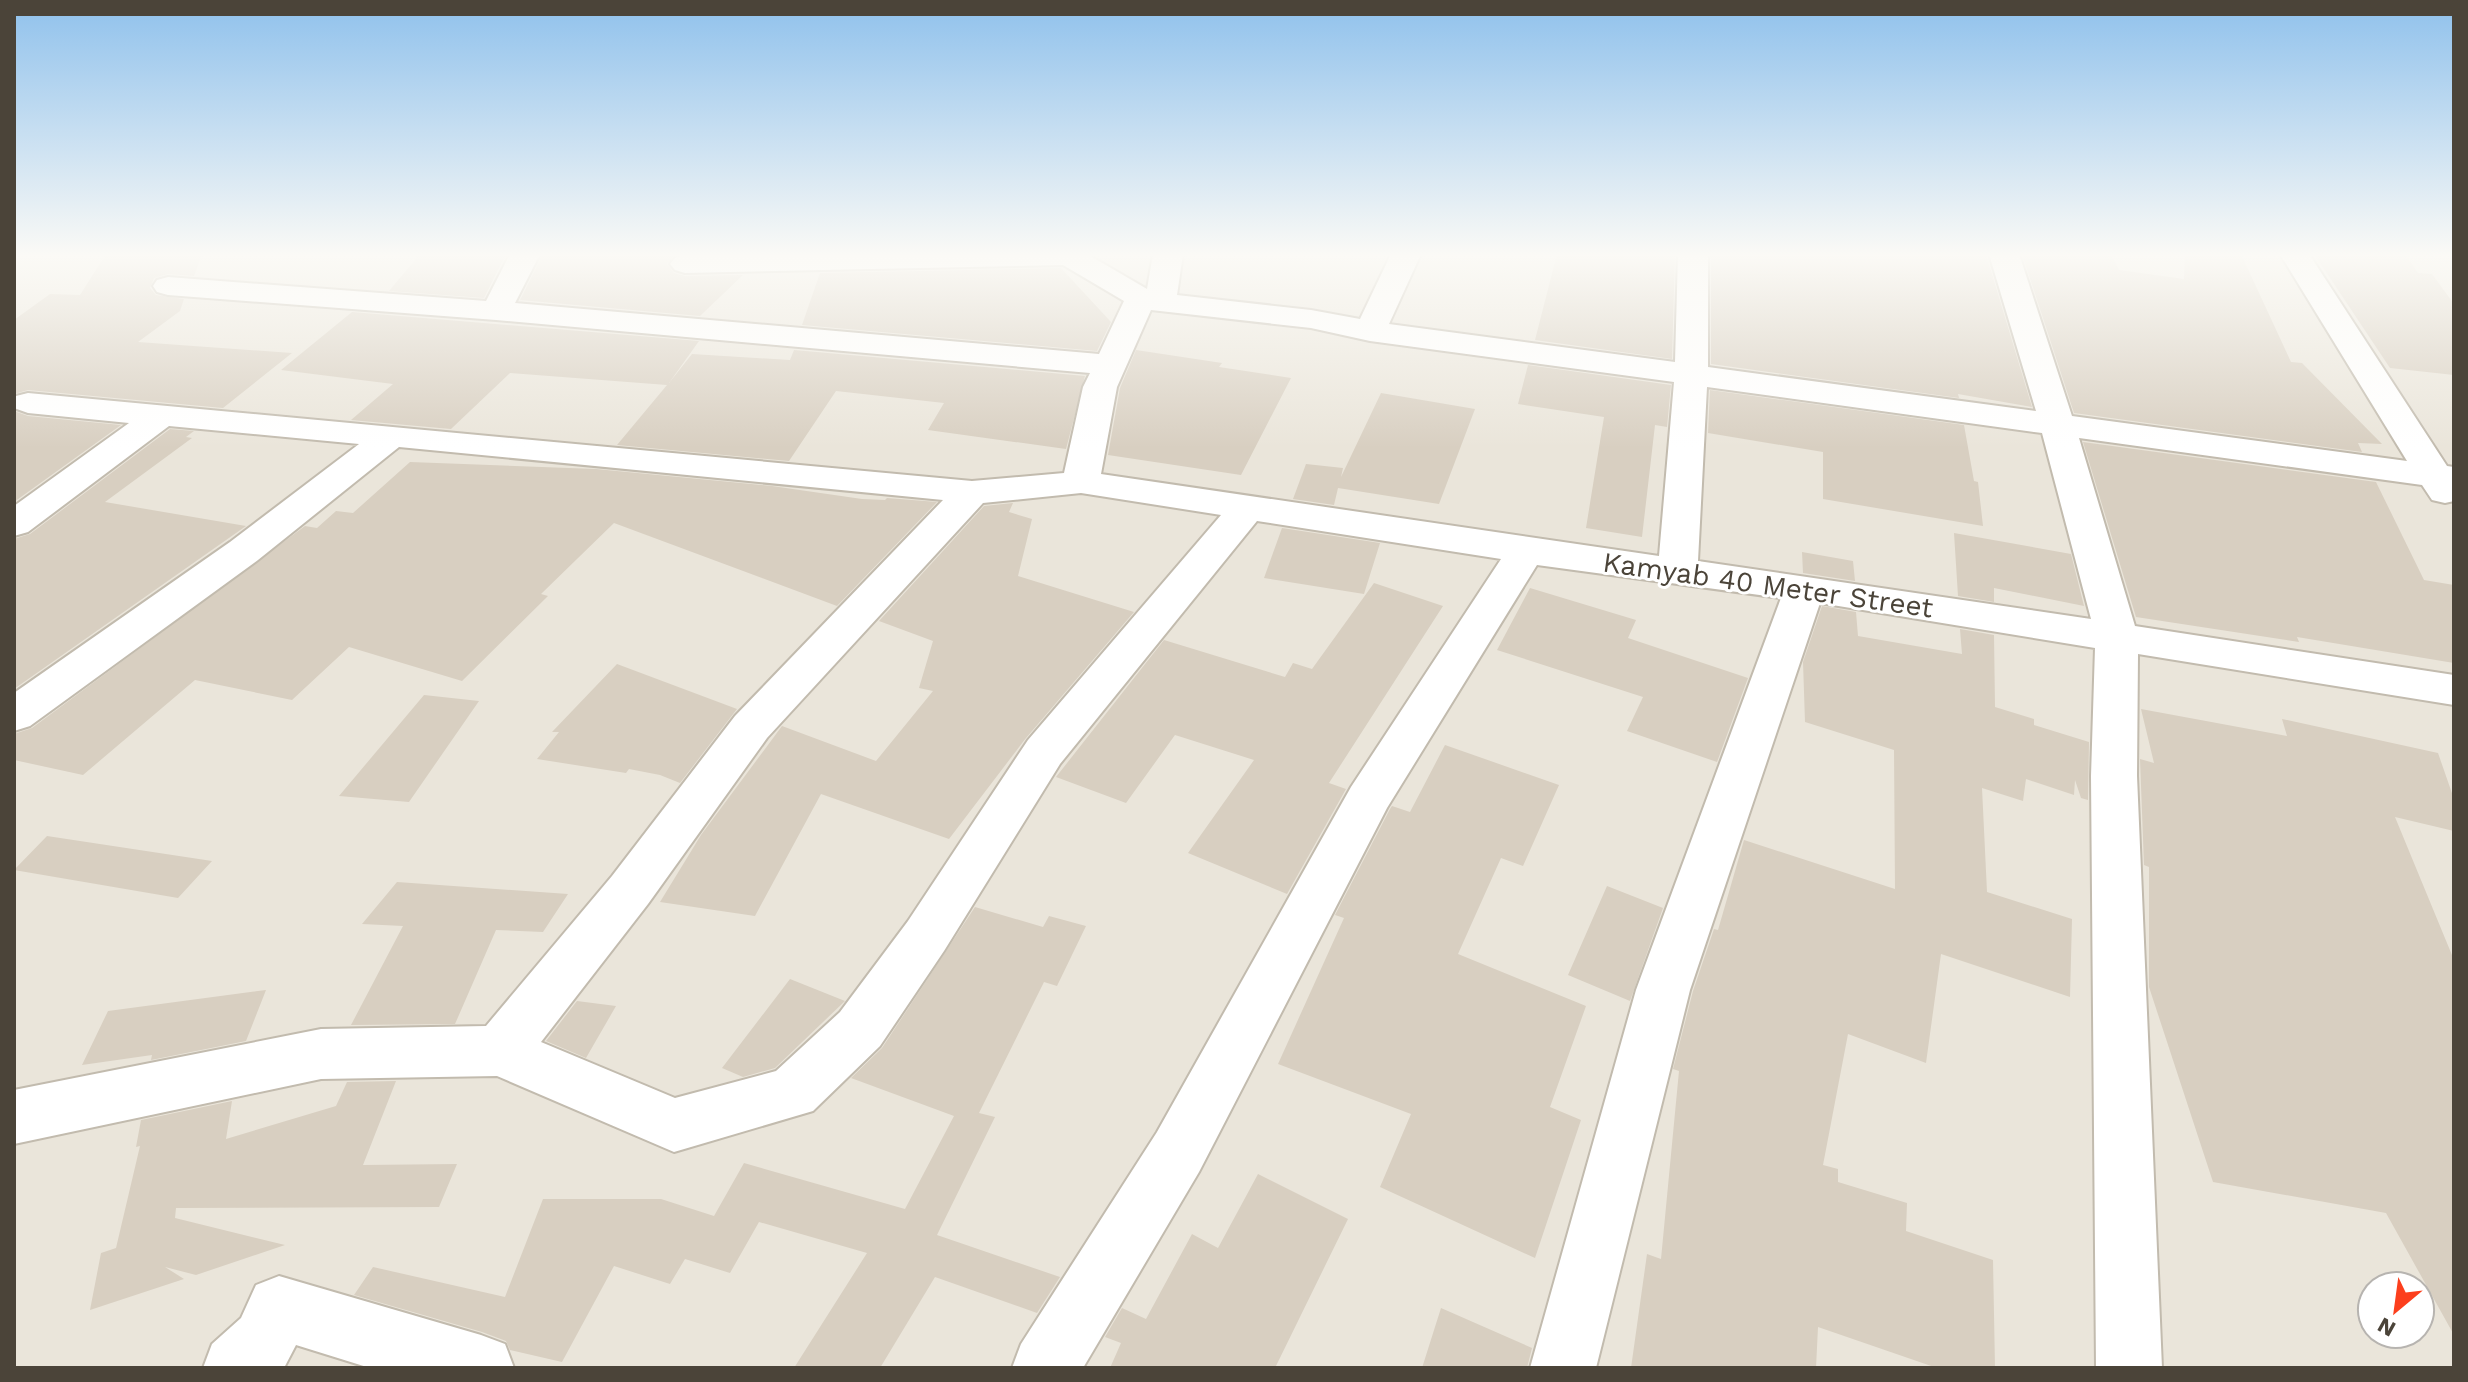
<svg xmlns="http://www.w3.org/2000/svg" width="2468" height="1382" font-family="'Work Sans',sans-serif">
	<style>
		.residential { fill: #eae5da; fill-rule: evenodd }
		.building { fill: #d8cfc1 }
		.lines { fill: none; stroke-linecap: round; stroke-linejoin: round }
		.minor-casing { stroke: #c2bbae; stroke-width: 4 }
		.minor { fill: #fff; fill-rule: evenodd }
		.labels { text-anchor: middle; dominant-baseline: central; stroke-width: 6; stroke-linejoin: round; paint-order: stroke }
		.street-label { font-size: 28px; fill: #4b4439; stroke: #fff }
	</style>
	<rect width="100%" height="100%" fill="#f6f3ec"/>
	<path class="residential" d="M 14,254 L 2454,254 L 2454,1368 L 14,1368 ZM 2372,1286 L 2420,1286 L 2420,1334 L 2372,1334 Z"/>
	<path class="building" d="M 106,254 L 202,254 L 194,276 L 168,274 L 154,278 L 150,288 L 156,295 L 184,299 L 180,311 L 138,342 L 292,353 L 223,408 L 28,390 L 14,394 L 14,320 L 50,294 L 80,295 Z
		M 420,254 L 506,254 L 484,298 L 389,291 Z
		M 543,254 L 677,254 L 667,264 L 674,273 L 685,276 L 743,275 L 700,316 L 520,300 Z
		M 1557,254 L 1675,254 L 1672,359 L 1535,340 Z
		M 1711,254 L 1986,254 L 2032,407 L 1958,394 L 1959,398 L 1711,364 Z
		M 2022,254 L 2111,254 L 2119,270 L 2184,279 L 2185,254 L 2241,254 L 2291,362 L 2302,363 L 2382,444 L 2358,443 L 2362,452 L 2074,413 Z
		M 2314,254 L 2405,254 L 2418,273 L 2432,274 L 2454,304 L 2454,375 L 2390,368 Z
		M 1061,268 L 1111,322 L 1097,351 L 802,325 L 820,273 Z
		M 352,312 L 699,341 L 669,383 L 692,354 L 790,360 L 794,350 L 1085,376 L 1066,449 L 928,430 L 944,403 L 836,391 L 789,461 L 617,445 L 667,385 L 510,373 L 451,429 L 351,420 L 393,384 L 281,370 Z
		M 1136,350 L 1222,363 L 1219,367 L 1291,378 L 1241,475 L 1108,455 L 1120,388 Z
		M 1528,365 L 1671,385 L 1667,427 L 1655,425 L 1642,537 L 1586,528 L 1604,417 L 1518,404 Z
		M 1710,390 L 1964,425 L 1974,481 L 1978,482 L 1983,526 L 1823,499 L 1823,452 L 1708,433 Z
		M 1381,393 L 1475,409 L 1439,504 L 1338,488 L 1334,505 L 1293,499 L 1306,464 L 1343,468 L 1341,477 Z
		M 14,411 L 28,416 L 121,425 L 14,502 Z
		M 170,429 L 194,431 L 186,437 L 192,438 L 105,502 L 246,526 L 14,689 L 14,539 L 30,534 Z
		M 2083,442 L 2376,482 L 2424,580 L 2454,585 L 2454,663 L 2297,637 L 2299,642 L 2136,617 Z
		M 410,462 L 596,469 L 772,486 L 862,499 L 885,500 L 887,498 L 937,502 L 837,606 L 614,523 L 541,594 L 548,596 L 462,681 L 349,647 L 292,700 L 195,680 L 83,775 L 14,760 L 14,734 L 32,728 L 305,526 L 317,528 L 336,511 L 353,513 Z
		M 1013,503 L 1009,512 L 1032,519 L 1018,576 L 1134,612 L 1026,738 L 949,839 L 821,794 L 755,916 L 660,902 L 701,835 L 782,726 L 876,761 L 933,691 L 919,688 L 933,641 L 879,621 L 984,506 Z
		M 1282,528 L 1380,543 L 1364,594 L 1264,578 Z
		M 1954,533 L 2071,554 L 2084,606 L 1994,588 L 1994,602 L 1958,596 Z
		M 1802,552 L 1853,561 L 1855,581 L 1803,573 Z
		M 1374,583 L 1443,606 L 1329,783 L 1346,789 L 1287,894 L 1188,853 L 1254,760 L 1175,735 L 1126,803 L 1056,777 L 1164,640 L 1285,677 L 1293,663 L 1312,669 Z
		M 1530,588 L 1636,620 L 1628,638 L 1748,678 L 1717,762 L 1627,731 L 1643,697 L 1497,650 Z
		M 1822,606 L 1856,612 L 1858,636 L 1962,654 L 1960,629 L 1994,635 L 1995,707 L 2034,719 L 2034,725 L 2089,742 L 2088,800 L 2081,798 L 2075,780 L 2074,795 L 2026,779 L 2023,801 L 1982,788 L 1987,892 L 2072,919 L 2070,997 L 1941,954 L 1926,1063 L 1848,1034 L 1823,1165 L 1838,1169 L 1838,1182 L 1907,1203 L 1906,1231 L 1993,1260 L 1995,1368 L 1937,1368 L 1818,1327 L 1816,1368 L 1631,1368 L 1647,1254 L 1661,1259 L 1679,1071 L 1673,1069 L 1693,991 L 1714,929 L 1718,930 L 1744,840 L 1895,889 L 1894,750 L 1805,722 L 1803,662 Z
		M 617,664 L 737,709 L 680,783 L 660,775 L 629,769 L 626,773 L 537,759 L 559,732 L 552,732 Z
		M 424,695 L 479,701 L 409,802 L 339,796 Z
		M 2141,709 L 2287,736 L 2282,719 L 2438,753 L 2454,799 L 2454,831 L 2395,817 L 2454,960 L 2454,1335 L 2386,1213 L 2213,1182 L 2149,987 L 2149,867 L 2144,865 L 2140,759 L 2154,763 Z
		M 1445,745 L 1559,785 L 1523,866 L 1501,858 L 1458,954 L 1586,1006 L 1550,1107 L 1581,1120 L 1535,1258 L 1380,1187 L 1411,1114 L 1278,1064 L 1344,918 L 1335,915 L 1390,809 L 1392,806 L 1410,812 Z
		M 47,836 L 212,861 L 178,898 L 14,870 Z
		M 397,882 L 568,894 L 543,932 L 496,930 L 455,1024 L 351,1025 L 403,926 L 362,924 Z
		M 1607,886 L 1663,908 L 1630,1001 L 1568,975 Z
		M 975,907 L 1043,927 L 1049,916 L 1086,926 L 1057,986 L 1044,982 L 979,1113 L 995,1117 L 937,1235 L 1060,1277 L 1037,1313 L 935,1277 L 880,1368 L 794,1368 L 867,1253 L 759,1222 L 730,1273 L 685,1259 L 670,1284 L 614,1266 L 562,1362 L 510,1350 L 506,1341 L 482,1332 L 354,1295 L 373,1267 L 505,1297 L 543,1199 L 661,1199 L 714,1216 L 744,1163 L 905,1209 L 954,1116 L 851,1078 L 882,1048 Z
		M 790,979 L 845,1001 L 775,1068 L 743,1077 L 722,1068 Z
		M 266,990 L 246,1041 L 151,1060 L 152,1055 L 82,1065 L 108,1011 Z
		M 577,1001 L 616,1006 L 586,1058 L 546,1041 Z
		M 396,1081 L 363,1165 L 457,1164 L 439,1207 L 176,1208 L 175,1218 L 285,1245 L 196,1275 L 165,1267 L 184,1279 L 90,1310 L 101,1253 L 116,1248 L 140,1146 L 136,1147 L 141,1120 L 232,1101 L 226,1139 L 336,1106 L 347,1082 Z
		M 1258,1174 L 1348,1219 L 1275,1368 L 1110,1368 L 1121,1343 L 1105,1337 L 1122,1308 L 1146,1319 L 1192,1234 L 1218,1248 Z
		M 1441,1308 L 1532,1348 L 1527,1368 L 1422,1368 Z"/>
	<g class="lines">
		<g class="minor-casing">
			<path id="minor" d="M 510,254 L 540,254 L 515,303 L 1099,354 L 1124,301 L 1063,265 L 685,273 L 675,270 L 670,264 L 675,258 L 685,255 L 1087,254 L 1147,289 L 1153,254 L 1183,254 L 1177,295 L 1311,310 L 1360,319 L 1391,254 L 1421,254 L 1389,324 L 1675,362 L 1678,254 L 1708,254 L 1708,367 L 2036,411 L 1989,254 L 2019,254 L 2072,416 L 2407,461 L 2280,254 L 2309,254 L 2447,466 L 2454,467 L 2454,501 L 2445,503 L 2432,500 L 2422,485 L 2079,438 L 2135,626 L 2454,675 L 2454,705 L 2138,654 L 2137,776 L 2162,1368 L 2096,1368 L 2091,776 L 2095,648 L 1820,603 L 1690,990 L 1596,1368 L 1530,1368 L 1636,990 L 1781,598 L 1537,565 L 1387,808 L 1199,1172 L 1083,1368 L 1012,1368 L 1021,1344 L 1157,1132 L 1351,787 L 1501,559 L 1257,521 L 1060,764 L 944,951 L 880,1046 L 813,1111 L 674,1152 L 497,1076 L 321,1079 L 14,1144 L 14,1090 L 321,1029 L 486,1026 L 612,876 L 735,716 L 943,500 L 399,447 L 258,560 L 30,726 L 14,731 L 14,693 L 230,542 L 359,444 L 169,426 L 28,532 L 14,536 L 14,506 L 129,423 L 28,413 L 14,408 L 16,396 L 28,393 L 972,481 L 1064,473 L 1083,387 L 1090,373 L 496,320 L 168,295 L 157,292 L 153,286 L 157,280 L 168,277 L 486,301 ZM 1151,310 L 1311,328 L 1370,341 L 1674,382 L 1659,556 L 1101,474 L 1117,387 ZM 1707,387 L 2042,433 L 2091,619 L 1698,561 ZM 1081,493 L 1221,515 L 1028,740 L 908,921 L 840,1012 L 776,1071 L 675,1098 L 541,1042 L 648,904 L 767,738 L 983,503 Z
				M 279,1276 L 481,1335 L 505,1344 L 514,1368 L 370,1368 L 296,1345 L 284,1368 L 203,1368 L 212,1344 L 241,1318 L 256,1285 Z"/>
		</g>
		<use href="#minor" class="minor"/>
	</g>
	<linearGradient id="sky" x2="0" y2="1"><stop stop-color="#8fc1ec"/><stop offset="0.57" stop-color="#fbfaf6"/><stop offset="1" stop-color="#fbfaf6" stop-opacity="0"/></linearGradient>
	<rect width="2468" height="448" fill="url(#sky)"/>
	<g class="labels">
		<g class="street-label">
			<text transform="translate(1768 585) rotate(8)">Kamyab 40 Meter Street</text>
		</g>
	</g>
	<rect width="2468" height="1382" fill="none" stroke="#4b4439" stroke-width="32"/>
	<g transform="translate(2396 1310) rotate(209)"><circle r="38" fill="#ffffff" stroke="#b7b4b0" stroke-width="2"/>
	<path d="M0-6L14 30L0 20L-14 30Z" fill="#fc3f1d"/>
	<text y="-12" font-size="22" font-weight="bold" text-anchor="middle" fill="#4b4439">N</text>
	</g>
</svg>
